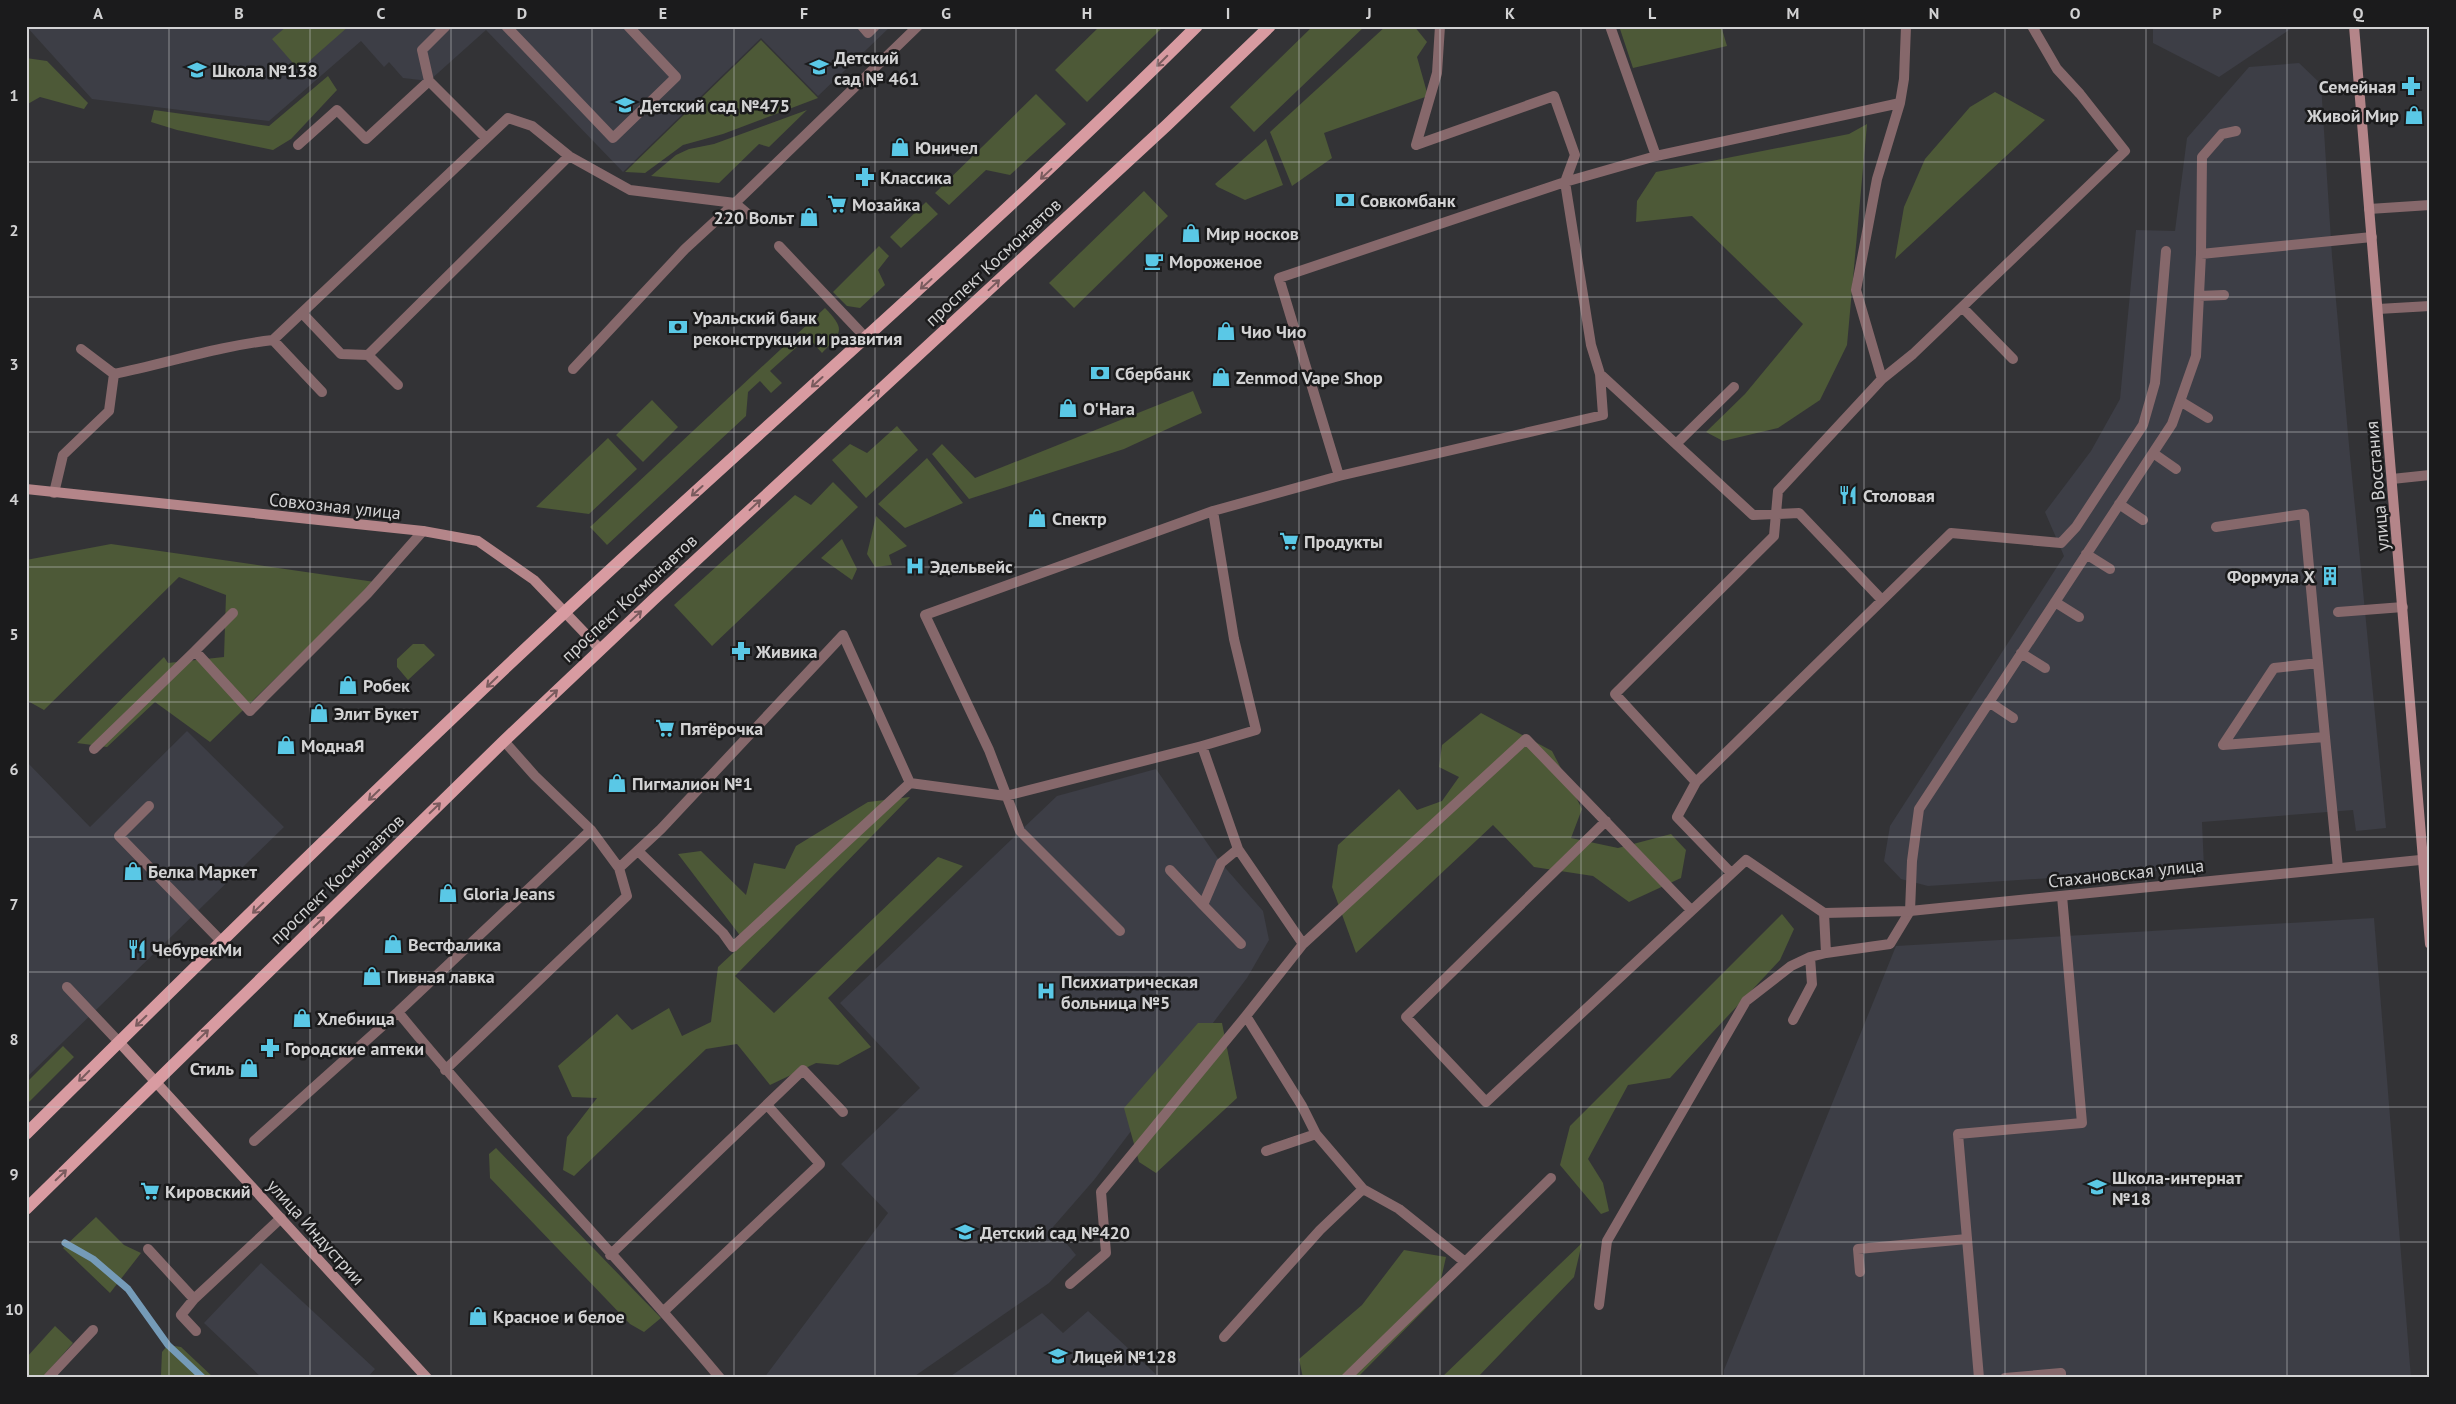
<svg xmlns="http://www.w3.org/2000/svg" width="2456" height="1404" font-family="'PT Sans',sans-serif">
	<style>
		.built { fill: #3d3e46 }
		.green { fill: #4d5937 }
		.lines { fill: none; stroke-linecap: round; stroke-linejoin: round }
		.stream { stroke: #759bb8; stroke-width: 7 }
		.lane { stroke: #86686b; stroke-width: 10 }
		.street { stroke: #86686b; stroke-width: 10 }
		.secondary { stroke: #b48589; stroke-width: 10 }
		.primary { stroke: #d89ba1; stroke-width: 12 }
		.oneway { stroke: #7a5b5e }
		.grid { fill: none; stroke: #d2d2d3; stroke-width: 1; stroke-opacity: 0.55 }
		.labels { text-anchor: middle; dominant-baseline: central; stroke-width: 5; stroke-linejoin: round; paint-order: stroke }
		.poi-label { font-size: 18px; font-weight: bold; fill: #d2d2d3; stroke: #1b1b1c; text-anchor: start }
		.street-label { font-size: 18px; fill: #d2d2d3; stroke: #1b1b1c }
		.neatline { fill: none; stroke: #d2d2d3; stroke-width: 2 }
		.grid-label { font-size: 16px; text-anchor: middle; font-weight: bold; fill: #d2d2d3 }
	</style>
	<rect width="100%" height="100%" fill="#333336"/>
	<path class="built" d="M 26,26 L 891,26 L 818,96 L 761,38 L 623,172 L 486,30 L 429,81 L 403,78 L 389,62 L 384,67 L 361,41 L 269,121 L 92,99 Z
		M 2153,26 L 2295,26 L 2219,77 L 2153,43 Z
		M 2299,63 L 2321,84 L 2332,256 L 2350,456 L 2386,828 L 2356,831 L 2353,810 L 2202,822 L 2204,868 L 1928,886 L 1901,879 L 1884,861 L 1890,826 L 2064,556 L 2045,512 L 2091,451 L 2120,399 L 2136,230 L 2175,231 L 2187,138 L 2249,67 Z
		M 187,731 L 284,827 L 26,1078 L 26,761 L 90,827 Z
		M 1156,769 L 1221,863 L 1263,911 L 1269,940 L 1247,978 L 1094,1180 L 1053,1227 L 1076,1255 L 1049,1283 L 912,1378 L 764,1378 L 888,1213 L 841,1164 L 920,1088 L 840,1003 L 1057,796 Z
		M 2374,918 L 2411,1378 L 1724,1378 L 1724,1370 L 1896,946 Z
		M 261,1263 L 375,1369 L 367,1378 L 262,1378 L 204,1323 Z
		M 1088,1311 L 1160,1378 L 948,1378 L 1042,1313 L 1063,1333 Z"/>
	<path class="green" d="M 287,26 L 349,26 L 299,70 L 272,39 Z
		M 1100,26 L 1164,26 L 1087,102 L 1055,70 Z
		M 1313,26 L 1365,26 L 1254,132 L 1230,107 Z
		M 1386,26 L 1414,26 L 1427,42 L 1417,57 L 1428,96 L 1324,133 L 1332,158 L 1292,186 L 1270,132 Z
		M 1619,26 L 1721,26 L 1727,46 L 1633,68 Z
		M 761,40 L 818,98 L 723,134 L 683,145 L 645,173 L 625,172 Z
		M 26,58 L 47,61 L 88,103 L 84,109 L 40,97 L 26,105 Z
		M 328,76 L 337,90 L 291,139 L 273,150 L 177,130 L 151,122 L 154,110 L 269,126 Z
		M 1995,92 L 2045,120 L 1895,259 L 1904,207 L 1925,159 L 1970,107 Z
		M 1036,94 L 1066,124 L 1010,175 L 986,170 L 949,205 L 935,193 Z
		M 807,110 L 769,147 L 759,144 L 719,183 L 651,176 L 676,155 L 689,149 L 714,144 Z
		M 1867,124 L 1847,345 L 1820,400 L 1778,428 L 1723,441 L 1706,432 L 1745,394 L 1803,324 L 1692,216 L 1636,222 L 1637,201 L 1656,172 L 1849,134 Z
		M 1266,139 L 1283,185 L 1245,200 L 1218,187 L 1215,184 Z
		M 1144,191 L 1168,216 L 1074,308 L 1049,283 Z
		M 926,202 L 938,214 L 901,248 L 890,237 Z
		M 879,246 L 889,256 L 878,270 L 885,285 L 860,308 L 847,306 L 833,292 Z
		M 825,308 C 846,330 842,332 822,353 L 808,337 L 770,371 L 782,383 L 771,393 L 760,381 L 748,392 L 746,416 L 607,545 L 590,527 Z
		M 1193,391 L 1202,413 L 1124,449 L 969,499 L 932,454 L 942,444 L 975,478 Z
		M 652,400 L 678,427 L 643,462 L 616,435 Z
		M 897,426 L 918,450 L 866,498 L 832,460 L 850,444 L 867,453 Z
		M 608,438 L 637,469 L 589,514 L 536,507 Z
		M 927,458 L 963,503 L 905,528 L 878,504 Z
		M 833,482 L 858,507 L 712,646 L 674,605 L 795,495 L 811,505 Z
		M 876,516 L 907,546 L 889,555 L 892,565 L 875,567 L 867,554 Z
		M 842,539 L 857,569 L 852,580 L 821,558 Z
		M 111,544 L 375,582 L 210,742 L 155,702 L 107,747 L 77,743 L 164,657 L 168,663 L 224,657 L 226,595 L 179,577 L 44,710 L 26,700 L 26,560 Z
		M 413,644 L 424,644 L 435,655 L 408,680 L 397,667 L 397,659 Z
		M 1481,713 L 1552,751 L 1582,809 L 1571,838 L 1618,848 L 1671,834 L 1686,850 L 1681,878 L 1629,902 L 1593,876 L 1534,867 L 1493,825 L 1356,953 L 1332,887 L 1338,845 L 1399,789 L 1417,810 L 1442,801 L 1459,777 L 1439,767 L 1442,745 Z
		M 910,797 L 735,976 L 774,1013 L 938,857 L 963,866 L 828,998 L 871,1047 L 838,1065 L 816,1063 L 770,1085 L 737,1044 L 706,1049 L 574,1176 L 563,1170 L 567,1137 L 597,1098 L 572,1097 L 558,1066 L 617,1014 L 632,1030 L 669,1008 L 682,1036 L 711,1022 L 718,967 L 745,942 L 678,854 L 701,851 L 746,895 L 754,863 L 785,869 L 796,846 L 868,802 Z
		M 1782,914 L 1794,929 L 1780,960 L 1670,1078 L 1628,1085 L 1588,1159 L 1603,1183 L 1609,1211 L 1601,1214 L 1560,1165 L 1570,1126 Z
		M 1198,1023 L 1222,1023 L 1237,1098 L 1156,1173 L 1139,1162 L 1124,1108 Z
		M 63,1046 L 74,1057 L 26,1105 L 26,1083 Z
		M 496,1148 L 661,1318 L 644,1332 L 630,1324 L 490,1178 L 489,1154 Z
		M 96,1217 L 124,1245 L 141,1253 L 110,1293 L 63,1248 Z
		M 1582,1243 L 1574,1277 L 1477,1378 L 1441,1378 Z
		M 1404,1250 L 1446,1257 L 1437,1297 L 1357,1378 L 1303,1378 L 1299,1359 L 1362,1305 Z
		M 55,1326 L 73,1343 L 42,1378 L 26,1378 L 26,1358 Z
		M 168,1345 L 181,1347 L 214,1378 L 164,1378 L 161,1375 L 162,1352 Z"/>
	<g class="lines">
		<path class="stream" d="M 65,1243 L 93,1259 L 128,1289 L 168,1345 L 203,1378"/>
		<path class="lane" d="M 506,26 L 613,138 L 676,77 L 628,26
			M 862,26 L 868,33 L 875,26
			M 1610,26 L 1656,156
			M 429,81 L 422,50 L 446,26
			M 298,145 L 337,110 L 366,139 L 429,81 L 486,138
			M 1416,145 L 1554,96 L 1575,155 L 1565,182
			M 1416,145 L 1437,73 L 1440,26
			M 1565,182 L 1656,156 L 1900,103
			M 2369,209 L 2430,205
			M 749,215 L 735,203 L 918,26
			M 779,246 L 866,338
			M 2201,254 L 2372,237
			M 2199,296 L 2224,295
			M 1962,307 L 2013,359
			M 2378,309 L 2430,306
			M 302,313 L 341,354 L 368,355
			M 273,340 L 322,392
			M 81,349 L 114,374
			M 1600,374 L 1753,515 L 1799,513 L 1881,599
			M 1882,379 L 1856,290 L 1877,179 L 1900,103 L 1904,79 L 1906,26
			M 398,385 L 368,355 L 569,156
			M 2180,401 L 2208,418
			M 1677,443 L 1734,387
			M 2153,453 L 2176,469
			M 2392,479 L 2430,475
			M 54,493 L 63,455 L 109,411 L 114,374 C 168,363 219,346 273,340 L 508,118 L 532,126 L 569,156 L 630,190 L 735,203 L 685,249 L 573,369
			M 2119,504 L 2143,520
			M 1213,511 L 1339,476 L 1603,415 L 1600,374 L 1591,345 L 1565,182 L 1279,278 L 1339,476
			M 2216,527 L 2304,514 L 2318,663 L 2274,668 L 2223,745 L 2325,737 L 2338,868
			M 2086,554 L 2110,569
			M 2055,602 L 2079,617
			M 2338,612 L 2403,607
			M 195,651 L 233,613
			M 2021,653 L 2045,668
			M 2318,663 L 2325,737
			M 1989,702 L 2013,718
			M 94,749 L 195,651 L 250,711 L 368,593 L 423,531
			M 1696,782 L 1615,694 L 1774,536 L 1778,491 L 1882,379 L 1913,354 L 2125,151 L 2080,94 L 2057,69 L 2032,26
			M 910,783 L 1006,796 L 1202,746
			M 149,806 L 119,836 L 222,942
			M 638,851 L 723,933 L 733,947 L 910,783
			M 619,868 L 661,829 L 843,635 L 910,783
			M 1170,870 L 1203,905 L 1221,863 L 1238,849
			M 1731,873 L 1677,817 L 1696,782 L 1951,533 L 2061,543 L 2076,527 L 2143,425 L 2155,383 L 2166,251
			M 1203,905 L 1241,944
			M 1303,944 L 1526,739 L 1691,910
			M 1826,953 L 1890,944 L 1910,911 L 1912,861 L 1919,809 L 2172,424 L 2196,356 L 2201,254 L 2202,157 L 2222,134 L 2236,131
			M 67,987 L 119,1042
			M 398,1012 C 501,1138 616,1253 720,1378
			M 1246,1016 L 1302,1106 L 1316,1134 L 1363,1189
			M 1793,1020 L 1812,984 L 1810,957
			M 445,1070 L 627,896 L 619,868 L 591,830 L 535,776 L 504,741
			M 254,1141 L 398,1012 L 591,830
			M 1266,1151 L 1316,1134
			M 148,1249 L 194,1299 L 281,1218
			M 610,1255 L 803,1070 L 843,1112
			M 1465,1262 L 1551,1178
			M 1860,1272 L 1858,1249 L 1967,1239
			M 1070,1284 L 1106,1253 L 1101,1192 L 1246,1016 L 1303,944 L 1238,849 L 1202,746 L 1256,730 L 1234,639 L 1213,511 L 925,615 L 989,750 L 1020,831 L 1120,931
			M 194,1299 L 181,1315 L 196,1331
			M 1599,1305 L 1607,1241 L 1746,1001 L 1791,966 L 1810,957 L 1826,953 L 1824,913 L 1746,860 L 1486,1102 L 1406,1017 L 1606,821
			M 664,1311 L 820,1164 L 767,1105
			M 1224,1337 L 1320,1230 L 1363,1189 L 1399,1209 L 1465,1262 L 1346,1378
			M 48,1378 L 93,1330
			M 1979,1378 L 1958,1134 L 2082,1123 L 2062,896
			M 2005,1378 L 2061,1373 L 2061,1378"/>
		<path class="street" d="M 1824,913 L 1910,911 L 2430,859"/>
		<path class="secondary" d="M 2354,26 L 2430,944
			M 26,489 L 423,531 L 478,541 L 534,580 L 600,649
			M 119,1042 L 427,1378"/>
		<path class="primary" d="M 26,1134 C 222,940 418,747 621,560 C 813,383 1011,211 1197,26
			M 26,1209 L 504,741 L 654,599 L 1167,125 L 1270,26"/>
	</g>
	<defs><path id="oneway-shaft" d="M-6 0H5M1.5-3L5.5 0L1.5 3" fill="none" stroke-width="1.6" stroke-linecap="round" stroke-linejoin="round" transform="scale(1.25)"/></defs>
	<g class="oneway">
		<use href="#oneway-shaft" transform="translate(1162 61) rotate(135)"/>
		<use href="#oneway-shaft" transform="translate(1046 174) rotate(137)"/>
		<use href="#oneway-shaft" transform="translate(926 284) rotate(138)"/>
		<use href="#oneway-shaft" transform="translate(994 285) rotate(-43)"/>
		<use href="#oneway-shaft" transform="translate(817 382) rotate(138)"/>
		<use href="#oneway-shaft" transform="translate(874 395) rotate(-43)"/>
		<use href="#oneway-shaft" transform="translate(697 491) rotate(138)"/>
		<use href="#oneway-shaft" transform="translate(755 505) rotate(-43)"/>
		<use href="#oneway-shaft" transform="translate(636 616) rotate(-43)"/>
		<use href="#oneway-shaft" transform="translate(492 682) rotate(136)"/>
		<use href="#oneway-shaft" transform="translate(552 695) rotate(-43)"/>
		<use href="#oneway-shaft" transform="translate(374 795) rotate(136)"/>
		<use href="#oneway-shaft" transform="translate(435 808) rotate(-44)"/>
		<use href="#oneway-shaft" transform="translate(258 908) rotate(136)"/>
		<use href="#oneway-shaft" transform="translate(319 922) rotate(-44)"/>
		<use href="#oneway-shaft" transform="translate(141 1021) rotate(136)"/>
		<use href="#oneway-shaft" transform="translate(203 1035) rotate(-44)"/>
		<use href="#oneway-shaft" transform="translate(84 1076) rotate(135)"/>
		<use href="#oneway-shaft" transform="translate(61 1175) rotate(-44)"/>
	</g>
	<path class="grid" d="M 169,26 L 169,1378M 310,26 L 310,1378M 451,26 L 451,1378M 592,26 L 592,1378M 734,26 L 734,1378M 875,26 L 875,1378M 1016,26 L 1016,1378M 1157,26 L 1157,1378M 1299,26 L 1299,1378M 1440,26 L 1440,1378M 1581,26 L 1581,1378M 1722,26 L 1722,1378M 1864,26 L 1864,1378M 2005,26 L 2005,1378M 2146,26 L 2146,1378M 2287,26 L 2287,1378M 26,162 L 2430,162M 26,297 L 2430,297M 26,432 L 2430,432M 26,567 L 2430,567M 26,702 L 2430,702M 26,837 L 2430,837M 26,972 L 2430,972M 26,1107 L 2430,1107M 26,1242 L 2430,1242"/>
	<defs>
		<g id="school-bare" transform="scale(1.5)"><path d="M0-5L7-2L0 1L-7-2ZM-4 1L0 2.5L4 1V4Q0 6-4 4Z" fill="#5ac8e6" stroke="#1b1b1c" stroke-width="2.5" paint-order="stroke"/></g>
		<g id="pharmacy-bare" transform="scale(1.5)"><path d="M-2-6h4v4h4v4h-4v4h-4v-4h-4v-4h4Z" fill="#5ac8e6" stroke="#1b1b1c" stroke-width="2.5" paint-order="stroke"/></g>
		<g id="shop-bare" transform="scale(1.5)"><path d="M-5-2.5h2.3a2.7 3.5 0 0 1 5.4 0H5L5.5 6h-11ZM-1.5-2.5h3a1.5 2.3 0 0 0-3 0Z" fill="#5ac8e6" stroke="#1b1b1c" stroke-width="2.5" paint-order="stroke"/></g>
		<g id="bank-bare" transform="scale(1.5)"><path d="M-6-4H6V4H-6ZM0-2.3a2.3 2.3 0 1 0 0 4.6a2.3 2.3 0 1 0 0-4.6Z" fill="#5ac8e6" stroke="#1b1b1c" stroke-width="2.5" paint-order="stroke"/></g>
		<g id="supermarket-bare" transform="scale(1.5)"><path d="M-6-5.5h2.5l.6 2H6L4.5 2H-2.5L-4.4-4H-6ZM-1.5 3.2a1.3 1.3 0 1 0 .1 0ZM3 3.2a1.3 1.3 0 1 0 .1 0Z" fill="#5ac8e6" stroke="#1b1b1c" stroke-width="2.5" paint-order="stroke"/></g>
		<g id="cafe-bare" transform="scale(1.5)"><path d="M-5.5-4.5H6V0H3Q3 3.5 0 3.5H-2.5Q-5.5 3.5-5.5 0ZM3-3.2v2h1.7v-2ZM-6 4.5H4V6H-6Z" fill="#5ac8e6" stroke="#1b1b1c" stroke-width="2.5" paint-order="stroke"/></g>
		<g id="restaurant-bare" transform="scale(1.5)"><path d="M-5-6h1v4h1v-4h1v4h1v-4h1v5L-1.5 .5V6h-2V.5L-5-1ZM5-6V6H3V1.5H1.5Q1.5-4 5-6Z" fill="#5ac8e6" stroke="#1b1b1c" stroke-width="2.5" paint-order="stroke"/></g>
		<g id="hospital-bare" transform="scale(1.5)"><path d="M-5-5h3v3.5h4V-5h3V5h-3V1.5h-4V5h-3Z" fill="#5ac8e6" stroke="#1b1b1c" stroke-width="2.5" paint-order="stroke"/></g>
		<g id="building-bare" transform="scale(1.5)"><path d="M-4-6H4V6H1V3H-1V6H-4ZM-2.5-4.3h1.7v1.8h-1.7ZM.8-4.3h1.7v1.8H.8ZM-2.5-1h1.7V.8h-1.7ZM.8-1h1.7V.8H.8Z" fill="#5ac8e6" stroke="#1b1b1c" stroke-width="2.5" paint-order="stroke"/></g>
	</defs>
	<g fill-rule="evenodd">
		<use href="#school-bare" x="819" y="67"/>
		<use href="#school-bare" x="197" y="70"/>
		<use href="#pharmacy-bare" x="2411" y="86"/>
		<use href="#school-bare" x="625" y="105"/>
		<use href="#shop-bare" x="2414" y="115"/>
		<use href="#shop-bare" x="900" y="147"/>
		<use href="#pharmacy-bare" x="865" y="177"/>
		<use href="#bank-bare" x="1345" y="200"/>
		<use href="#supermarket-bare" x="837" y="204"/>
		<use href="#shop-bare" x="809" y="217"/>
		<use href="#shop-bare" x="1191" y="233"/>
		<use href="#cafe-bare" x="1154" y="261"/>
		<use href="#bank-bare" x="678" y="327"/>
		<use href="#shop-bare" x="1226" y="331"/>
		<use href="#bank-bare" x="1100" y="373"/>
		<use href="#shop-bare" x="1221" y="377"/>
		<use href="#shop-bare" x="1068" y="408"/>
		<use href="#restaurant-bare" x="1848" y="495"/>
		<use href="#shop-bare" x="1037" y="518"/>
		<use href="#supermarket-bare" x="1289" y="541"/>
		<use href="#hospital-bare" x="915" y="566"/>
		<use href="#building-bare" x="2330" y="576"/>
		<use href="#pharmacy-bare" x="741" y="651"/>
		<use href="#shop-bare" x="348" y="685"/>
		<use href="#shop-bare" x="319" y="713"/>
		<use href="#supermarket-bare" x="665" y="728"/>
		<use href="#shop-bare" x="286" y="745"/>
		<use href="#shop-bare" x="617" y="783"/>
		<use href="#shop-bare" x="133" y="871"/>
		<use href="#shop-bare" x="448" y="893"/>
		<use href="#shop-bare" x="393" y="944"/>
		<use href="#restaurant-bare" x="137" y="949"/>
		<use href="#shop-bare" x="372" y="976"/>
		<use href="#hospital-bare" x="1046" y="991"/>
		<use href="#shop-bare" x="302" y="1018"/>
		<use href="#pharmacy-bare" x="270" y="1048"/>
		<use href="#shop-bare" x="249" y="1068"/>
		<use href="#school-bare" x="2097" y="1187"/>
		<use href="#supermarket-bare" x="150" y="1191"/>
		<use href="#school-bare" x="965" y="1232"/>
		<use href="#shop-bare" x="478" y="1316"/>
		<use href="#school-bare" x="1058" y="1356"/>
	</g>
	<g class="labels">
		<g class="poi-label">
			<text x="834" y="57">Детский<tspan x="834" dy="21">сад № 461</tspan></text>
			<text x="212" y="70">Школа №138</text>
			<text x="2396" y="86" text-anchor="end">Семейная</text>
			<text x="640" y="105">Детский сад №475</text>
			<text x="2399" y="115" text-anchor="end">Живой Мир</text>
			<text x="915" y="147">Юничел</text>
			<text x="880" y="177">Классика</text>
			<text x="1360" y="200">Совкомбанк</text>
			<text x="852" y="204">Мозайка</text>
			<text x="794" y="217" text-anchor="end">220 Вольт</text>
			<text x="1206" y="233">Мир носков</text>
			<text x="1169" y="261">Мороженое</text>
			<text x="693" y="317">Уральский банк<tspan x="693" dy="21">реконструкции и развития</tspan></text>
			<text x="1241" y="331">Чио Чио</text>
			<text x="1115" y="373">Сбербанк</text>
			<text x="1236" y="377">Zenmod Vape Shop</text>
			<text x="1083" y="408">O'Hara</text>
			<text x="1863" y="495">Столовая</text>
			<text x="1052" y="518">Спектр</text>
			<text x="1304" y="541">Продукты</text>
			<text x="930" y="566">Эдельвейс</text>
			<text x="2315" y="576" text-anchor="end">Формула X</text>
			<text x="756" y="651">Живика</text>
			<text x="363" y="685">Робек</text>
			<text x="334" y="713">Элит Букет</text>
			<text x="680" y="728">Пятёрочка</text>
			<text x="301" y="745">МоднаЯ</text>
			<text x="632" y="783">Пигмалион №1</text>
			<text x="148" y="871">Белка Маркет</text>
			<text x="463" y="893">Gloria Jeans</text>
			<text x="408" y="944">Вестфалика</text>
			<text x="152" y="949">ЧебурекМи</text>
			<text x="387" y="976">Пивная лавка</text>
			<text x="1061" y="981">Психиатрическая<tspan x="1061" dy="21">больница №5</tspan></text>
			<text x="317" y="1018">Хлебница</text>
			<text x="285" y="1048">Городские аптеки</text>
			<text x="234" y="1068" text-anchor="end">Стиль</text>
			<text x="2112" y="1177">Школа-интернат<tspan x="2112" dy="21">№18</tspan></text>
			<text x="165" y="1191">Кировский</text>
			<text x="980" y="1232">Детский сад №420</text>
			<text x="493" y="1316">Красное и белое</text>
			<text x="1073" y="1356">Лицей №128</text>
		</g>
		<g class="street-label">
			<text transform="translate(993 262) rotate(-43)">проспект Космонавтов</text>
			<text transform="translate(2377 486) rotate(-95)">улица Восстания</text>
			<text transform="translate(335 506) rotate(6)">Совхозная улица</text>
			<text transform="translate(629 598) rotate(-43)">проспект Космонавтов</text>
			<text transform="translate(2126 873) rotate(-6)">Стахановская улица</text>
			<text transform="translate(337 879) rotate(-44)">проспект Космонавтов</text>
			<text transform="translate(316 1232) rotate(48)">улица Индустрии</text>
		</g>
	</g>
	<rect width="2456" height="1404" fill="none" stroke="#1b1b1c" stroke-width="55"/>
	<rect x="28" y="28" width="2400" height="1348" class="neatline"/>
	<g class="grid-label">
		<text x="98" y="19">A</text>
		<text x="239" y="19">B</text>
		<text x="381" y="19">C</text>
		<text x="522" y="19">D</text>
		<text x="663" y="19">E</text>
		<text x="804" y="19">F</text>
		<text x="946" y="19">G</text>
		<text x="1087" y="19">H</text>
		<text x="1228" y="19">I</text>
		<text x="1369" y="19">J</text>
		<text x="1510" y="19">K</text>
		<text x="1652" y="19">L</text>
		<text x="1793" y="19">M</text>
		<text x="1934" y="19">N</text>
		<text x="2075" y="19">O</text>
		<text x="2217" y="19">P</text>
		<text x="2358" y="19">Q</text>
		<text x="14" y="101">1</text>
		<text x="14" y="236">2</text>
		<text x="14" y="370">3</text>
		<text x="14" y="505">4</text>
		<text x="14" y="640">5</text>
		<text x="14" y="775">6</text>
		<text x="14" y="910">7</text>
		<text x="14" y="1045">8</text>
		<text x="14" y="1180">9</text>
		<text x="14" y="1315">10</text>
	</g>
</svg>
